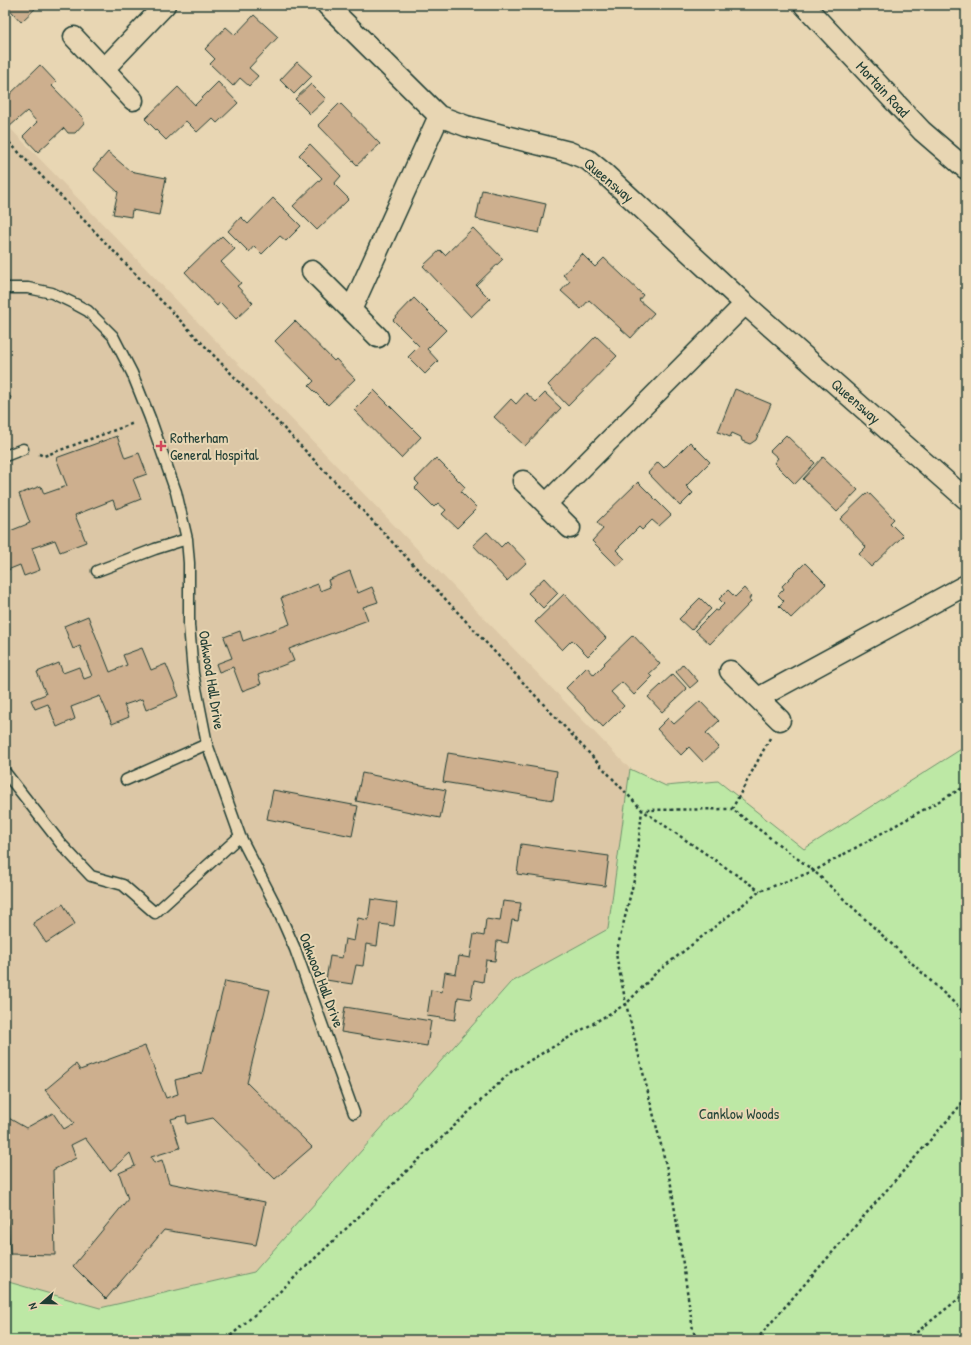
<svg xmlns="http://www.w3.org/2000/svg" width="971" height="1345" font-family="'Patrick Hand',sans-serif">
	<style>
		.built { fill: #dcc7a6 }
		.green { fill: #bde8a5; stroke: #6e926c }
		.building { fill: #cdaf8e; stroke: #1f3d34 }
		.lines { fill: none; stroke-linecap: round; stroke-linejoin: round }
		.service-casing { stroke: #1f3d34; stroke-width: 13 }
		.minor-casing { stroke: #1f3d34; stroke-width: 23 }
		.path { stroke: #1f3d34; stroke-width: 2.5; stroke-dasharray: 3 3; stroke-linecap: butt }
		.service { stroke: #e8d6b3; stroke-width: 10 }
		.minor { stroke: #e8d6b3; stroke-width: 20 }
		.poi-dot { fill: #d1495b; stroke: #e8d6b3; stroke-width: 1.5 }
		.labels { text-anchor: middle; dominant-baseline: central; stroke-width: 4; stroke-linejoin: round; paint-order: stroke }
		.street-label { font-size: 15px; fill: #1f3d34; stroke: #e8d6b3 }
		.poi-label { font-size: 15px; fill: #1f3d34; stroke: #e8d6b3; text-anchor: start }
		.park-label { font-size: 15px; fill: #27463a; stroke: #e8d6b3 }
	</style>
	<rect width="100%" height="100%" fill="#e8d6b3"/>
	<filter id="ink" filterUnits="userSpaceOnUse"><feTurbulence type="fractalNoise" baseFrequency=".025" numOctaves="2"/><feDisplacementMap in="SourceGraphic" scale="8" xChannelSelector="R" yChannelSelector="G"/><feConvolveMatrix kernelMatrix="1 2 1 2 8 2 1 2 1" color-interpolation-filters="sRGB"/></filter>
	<g filter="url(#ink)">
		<path class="built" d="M 5,123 L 630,769 L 608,929 L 510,983 L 254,1272 L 100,1308 L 5,1281 Z"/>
		<path class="green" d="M 966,746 L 966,1340 L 5,1340 L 5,1281 L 100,1308 L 254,1272 L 510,983 L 608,929 L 630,769 L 666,786 L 718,781 L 804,849 Z"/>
		<path class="building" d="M 6,5 L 39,5 L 21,22 Z
			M 254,15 L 278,37 L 249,68 L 258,76 L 249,86 L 240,78 L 233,86 L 210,64 L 215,59 L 205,49 L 226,27 L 235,35 Z
			M 297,62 L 312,76 L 294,94 L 280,80 Z
			M 40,65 L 56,82 L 52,86 L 83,118 L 84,123 L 75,133 L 68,133 L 64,128 L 38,152 L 23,136 L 37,122 L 27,111 L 8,128 L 5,125 L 5,99 Z
			M 218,82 L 238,103 L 217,123 L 212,118 L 197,132 L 186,121 L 166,140 L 145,119 L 178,87 L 195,105 Z
			M 311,84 L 326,99 L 310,114 L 295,99 Z
			M 340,103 L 380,144 L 357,165 L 318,125 Z
			M 310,144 L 341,176 L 334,184 L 349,199 L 317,230 L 293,206 L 322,178 L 299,155 Z
			M 108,152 L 130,171 L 166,178 L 159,215 L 132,210 L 131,217 L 113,214 L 118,192 L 93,169 Z
			M 482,190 L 546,204 L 539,233 L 476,219 Z
			M 273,198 L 301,226 L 286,241 L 280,236 L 262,254 L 254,246 L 249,252 L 228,231 L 241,217 L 248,224 Z
			M 473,228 L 503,259 L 476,285 L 490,299 L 471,317 L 423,266 L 440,250 L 445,255 Z
			M 222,236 L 235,249 L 221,262 L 241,283 L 237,286 L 253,303 L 236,319 L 220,302 L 217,306 L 185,272 Z
			M 582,254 L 595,267 L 604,258 L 643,295 L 639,300 L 654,313 L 631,338 L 589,300 L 581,309 L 561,291 L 570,281 L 563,275 Z
			M 414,298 L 446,330 L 427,349 L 438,361 L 425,374 L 408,357 L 419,346 L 393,320 Z
			M 295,321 L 334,361 L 336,359 L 355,379 L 328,405 L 309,386 L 314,381 L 275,341 Z
			M 596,336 L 617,356 L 568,406 L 548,385 Z
			M 735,389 L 771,404 L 756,440 L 750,444 L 742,441 L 741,437 L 732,433 L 730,437 L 718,432 Z
			M 374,390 L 421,437 L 401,458 L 354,410 Z
			M 526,393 L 536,402 L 545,393 L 561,408 L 525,446 L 494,417 L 511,399 L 516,404 Z
			M 5,394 L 11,397 L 5,409 Z
			M 786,435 L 815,463 L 795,484 L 774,463 L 778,458 L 770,451 Z
			M 117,436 L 125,458 L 139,453 L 147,474 L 133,479 L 141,499 L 116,509 L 113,500 L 75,515 L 86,542 L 60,552 L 55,540 L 32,548 L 40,570 L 24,576 L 20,565 L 5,571 L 5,533 L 30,523 L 19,494 L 41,486 L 44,494 L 67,486 L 56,458 Z
			M 690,442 L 710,462 L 686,486 L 693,493 L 680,506 L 648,473 L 658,462 L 664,468 Z
			M 823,457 L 858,490 L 837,512 L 803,479 Z
			M 436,458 L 465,487 L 461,492 L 477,508 L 457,528 L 442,514 L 446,510 L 438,503 L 434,507 L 415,488 L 419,484 L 415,480 Z
			M 638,482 L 671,515 L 659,526 L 652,520 L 642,530 L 639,527 L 616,550 L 625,559 L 617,566 L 592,541 L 603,529 L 597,522 Z
			M 868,492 L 894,519 L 890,523 L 903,536 L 871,567 L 859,554 L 866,547 L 840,519 Z
			M 487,532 L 501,547 L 507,541 L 527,562 L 507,581 L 473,545 Z
			M 805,563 L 826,584 L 791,618 L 779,606 L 784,601 L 778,595 L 784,589 L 782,586 Z
			M 350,571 L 358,593 L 372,587 L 378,602 L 363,607 L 368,620 L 289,649 L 294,661 L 258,675 L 261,684 L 242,691 L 233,667 L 219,672 L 216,664 L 232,658 L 224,637 L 240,631 L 243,641 L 290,624 L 281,598 L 318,584 L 320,591 L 330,587 L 328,580 Z
			M 544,578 L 558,593 L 543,608 L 528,593 Z
			M 744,588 L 751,596 L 749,599 L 751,602 L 710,644 L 695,630 L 715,610 L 717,611 L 724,604 L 719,599 L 728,590 L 735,597 Z
			M 564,594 L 606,638 L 588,656 L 572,640 L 562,650 L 535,622 Z
			M 700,598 L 711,609 L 691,630 L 679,619 Z
			M 88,616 L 110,672 L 127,665 L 123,655 L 142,648 L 151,670 L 166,664 L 179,696 L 146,710 L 142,699 L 124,705 L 129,717 L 112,724 L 100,696 L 71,707 L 75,719 L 57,727 L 48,704 L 35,709 L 31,700 L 46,694 L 37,672 L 59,663 L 63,673 L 79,667 L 84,679 L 92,676 L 80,646 L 73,649 L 64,626 Z
			M 633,635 L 660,664 L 649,674 L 652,677 L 634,695 L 622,682 L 611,692 L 624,706 L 603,727 L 566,688 L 587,667 L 594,675 L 605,664 L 604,663 Z
			M 683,664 L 698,681 L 690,688 L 676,672 Z
			M 673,674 L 687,689 L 662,712 L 648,697 Z
			M 700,701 L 719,721 L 706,733 L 719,747 L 703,762 L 689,747 L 681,755 L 657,729 L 668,718 L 674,724 Z
			M 448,753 L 557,771 L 553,800 L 443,782 Z
			M 362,773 L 446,790 L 440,818 L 356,801 Z
			M 273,790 L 358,806 L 352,836 L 267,819 Z
			M 521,844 L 609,856 L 605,886 L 517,874 Z
			M 371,899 L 397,903 L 394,926 L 380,924 L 377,946 L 366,944 L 363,966 L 356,965 L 352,984 L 326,980 L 330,956 L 342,958 L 345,939 L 354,941 L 358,918 L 368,920 Z
			M 503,901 L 521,903 L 518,921 L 512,920 L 508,943 L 497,941 L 495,961 L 486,960 L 483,982 L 474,980 L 471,999 L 458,997 L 455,1020 L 427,1016 L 431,990 L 442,992 L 445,972 L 456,974 L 459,956 L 470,958 L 474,934 L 484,936 L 486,919 L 500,921 Z
			M 63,904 L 75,924 L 46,943 L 33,923 Z
			M 225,981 L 270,990 L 247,1083 L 312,1147 L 275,1179 L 213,1118 L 187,1124 L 186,1115 L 171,1119 L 180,1148 L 151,1157 L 154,1163 L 162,1160 L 169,1183 L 265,1202 L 256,1245 L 164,1230 L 106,1299 L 73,1266 L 128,1199 L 119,1173 L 135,1166 L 130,1153 L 110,1171 L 85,1138 L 71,1145 L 76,1158 L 53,1170 L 55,1255 L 10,1254 L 5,1170 L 5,1116 L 26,1128 L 53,1113 L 64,1129 L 74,1123 L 45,1090 L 76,1064 L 80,1070 L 145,1046 L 166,1098 L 178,1094 L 175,1080 L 202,1073 Z
			M 345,1007 L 431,1021 L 427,1046 L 341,1032 Z"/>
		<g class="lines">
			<g class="service-casing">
				<path id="service" d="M 5,288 L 28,288 L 52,293 L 75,304 L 88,311 L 113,336 L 132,373 L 150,418 L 176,492 L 187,539 L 189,563 L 189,625 L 193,673 L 207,744 L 240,836 L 276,906 L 295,949 L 354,1113
					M 5,456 L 23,449
					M 97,571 L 155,549 L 187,539
					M 5,772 L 62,845 L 91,876 L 123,885 L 155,913 L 240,836
					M 126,780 L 207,744"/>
			</g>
			<g class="minor-casing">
				<path id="minor" d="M 327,5 L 439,116 L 466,126 L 569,152 L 588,160 L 605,174 L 745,304 L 966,499
					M 804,5 L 922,131 L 966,169
					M 74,37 L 133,100
					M 104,69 L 165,5
					M 312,271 L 378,337
					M 351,310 L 439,116
					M 523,481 L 570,528
					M 546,504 L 745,304
					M 730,671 L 780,720
					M 758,698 L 966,585"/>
			</g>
			<path class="path" d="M 5,138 L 367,515 L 642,810 L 760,891
				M 39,454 L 44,456 L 134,423
				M 770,738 L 732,809 L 814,871 L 966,1014
				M 226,1340 L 271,1300 L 512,1071 L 626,1004 L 656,973 L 760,891 L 814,871 L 966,786
				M 697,1340 L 693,1330 L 671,1185 L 626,1004 L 616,954 L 635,876 L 642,810 L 732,809
				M 756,1340 L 966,1099
				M 907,1340 L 966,1293"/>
			<use href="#service" class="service"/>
			<use href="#minor" class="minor"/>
		</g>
	</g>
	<path class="poi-dot" d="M159 440h4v4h4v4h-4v4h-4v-4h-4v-4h4z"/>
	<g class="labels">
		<g class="street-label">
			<text transform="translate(883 89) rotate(47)">Mortain Road</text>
			<text transform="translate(609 180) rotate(40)">Queensway</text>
			<text transform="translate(856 401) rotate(41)">Queensway</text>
			<text transform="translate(212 680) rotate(81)">Oakwood Hall Drive</text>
			<text transform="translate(322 980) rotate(69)">Oakwood Hall Drive</text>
		</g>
		<g class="poi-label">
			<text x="170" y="437">Rotherham<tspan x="170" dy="17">General Hospital</tspan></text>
		</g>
		<g class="park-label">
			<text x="739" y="1113">Canklow Woods</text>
		</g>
	</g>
	<rect width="971" height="1345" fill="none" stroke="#e8d6b3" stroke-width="20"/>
	<rect x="10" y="10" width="951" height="1325" fill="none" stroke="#1f3d34" stroke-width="1.5" filter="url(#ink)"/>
	<g transform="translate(42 1303) rotate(250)" stroke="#e8d6b3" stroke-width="3" paint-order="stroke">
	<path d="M0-3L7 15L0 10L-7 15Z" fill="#1f3d34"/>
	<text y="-6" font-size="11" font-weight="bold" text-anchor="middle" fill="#1f3d34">N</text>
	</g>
</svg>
